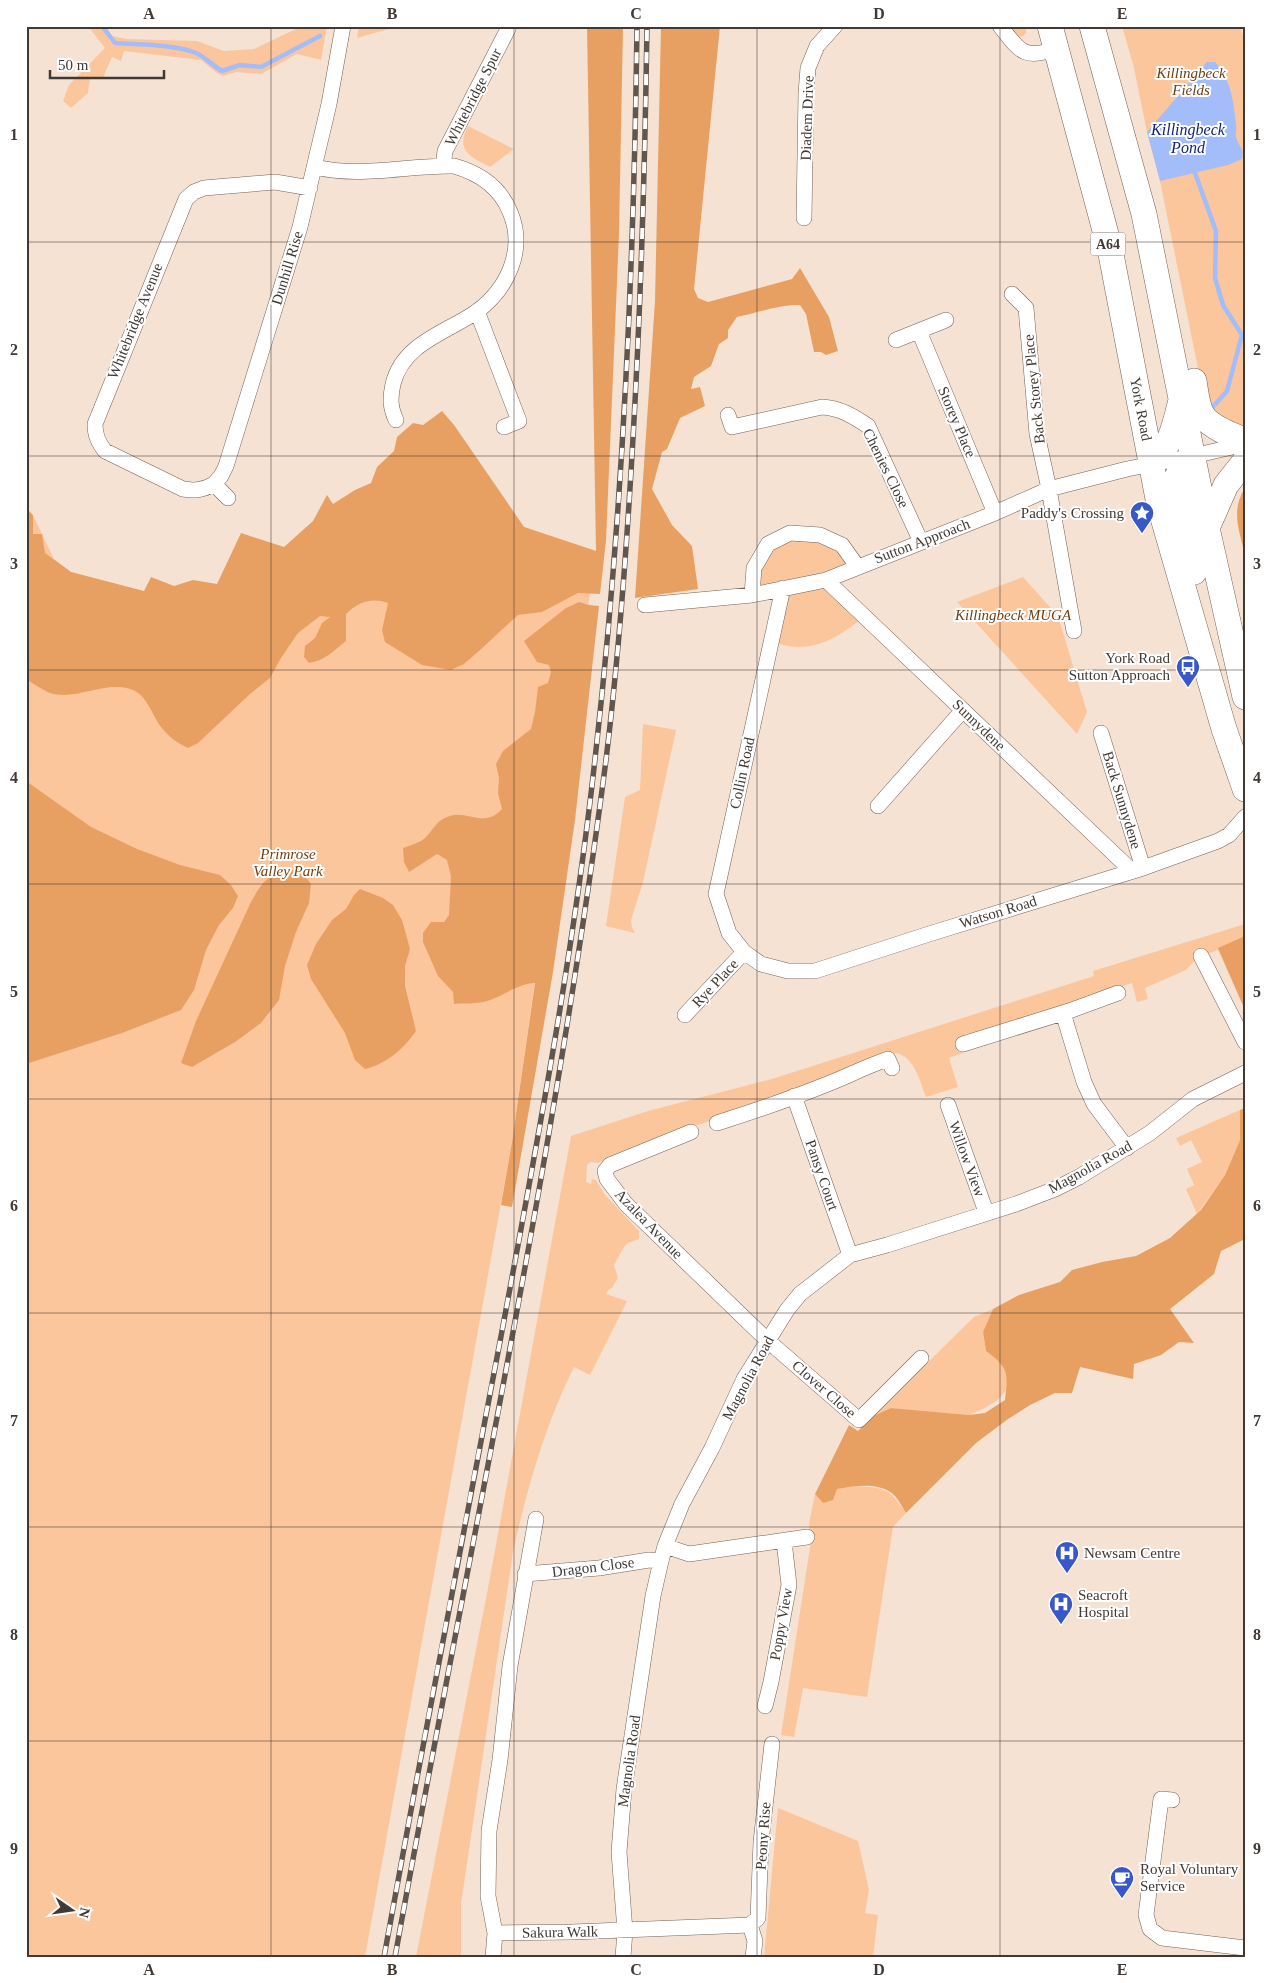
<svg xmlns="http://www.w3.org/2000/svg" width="1271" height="1983" font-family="Georgia,serif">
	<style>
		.green { fill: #fbc69c }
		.forest { fill: #e8a062 }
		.water { fill: #a3bcfa }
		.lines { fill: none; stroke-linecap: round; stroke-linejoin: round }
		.stream { stroke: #a3bcfa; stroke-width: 4.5 }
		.minor-casing { stroke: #746356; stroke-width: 16 }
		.trunk-casing { stroke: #746356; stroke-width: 26 }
		.minor { stroke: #fff; stroke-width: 15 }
		.trunk { stroke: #fff; stroke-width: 25 }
		.rail-casing { stroke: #60564e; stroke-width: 5.5 }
		.rail { stroke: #fff; stroke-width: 4; stroke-dasharray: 11; stroke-linecap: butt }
		.grid { fill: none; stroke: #413933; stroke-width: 1; stroke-opacity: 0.55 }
		.labels { text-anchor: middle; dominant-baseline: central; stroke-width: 4; stroke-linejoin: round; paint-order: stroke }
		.shield { fill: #fff; stroke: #7a7470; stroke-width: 1 }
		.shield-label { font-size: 14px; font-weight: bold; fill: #413933 }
		.park-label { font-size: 15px; font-style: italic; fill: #6e3f10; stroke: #fff }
		.street-label { font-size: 15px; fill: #413933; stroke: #fff }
		.poi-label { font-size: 15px; fill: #413933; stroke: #fff; text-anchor: start }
		.water-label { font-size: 16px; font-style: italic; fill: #13247a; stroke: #fff }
		.neatline { fill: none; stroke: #413933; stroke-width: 2 }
		.grid-label { font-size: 16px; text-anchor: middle; font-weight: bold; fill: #413933 }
	</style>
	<rect width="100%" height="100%" fill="#f6e2d3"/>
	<path class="green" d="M 88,26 L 106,26 L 112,36 L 127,39 L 197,41 L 224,51 L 254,49 L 302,26 L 327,26 L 321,60 L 297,54 L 261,74 L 236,72 L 223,76 L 217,73 L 201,60 L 124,51 L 121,61 L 112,57 L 103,78 L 90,79 L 88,93 L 71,108 L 63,101 L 69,85 L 105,48 Z
		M 359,26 L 399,26 L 357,38 Z
		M 1008,26 L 1026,26 L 1026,33 L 1023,36 L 1018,37 Z
		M 1122,26 L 1240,26 L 1245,42 L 1245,432 L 1218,418 L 1202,388 L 1160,181 L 1147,132 L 1134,68 Z
		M 468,126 L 514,149 L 490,167 C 470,157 455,150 468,126 Z
		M 454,425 L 524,527 L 596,551 L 512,1142 L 365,1957 L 26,1957 L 26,508 L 33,515 L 54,559 L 71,572 L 216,611 Z
		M 820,535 L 857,566 L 826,579 L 865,617 C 844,632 825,647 798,647 C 790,647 780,644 771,642 L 783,589 L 752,595 L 768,544 Z
		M 1023,577 L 1058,616 L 1087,712 L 1077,734 L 957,602 Z
		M 643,724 L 676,730 L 643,882 L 631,920 L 632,927 L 635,933 L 606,926 L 625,797 L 640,790 Z
		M 1245,924 L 1245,1010 L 1218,950 L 1197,958 L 1186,970 L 1145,988 L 1148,999 L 1137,1002 L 1132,983 L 976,1033 L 965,1034 L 964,1040 L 968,1051 L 949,1058 L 958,1087 L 926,1097 C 920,1082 915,1057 896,1053 L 637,1147 L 598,1163 L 591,1162 L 587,1165 L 586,1182 L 591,1184 L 592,1179 L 596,1180 L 605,1195 L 639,1231 L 639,1239 L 628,1243 L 624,1247 L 614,1265 L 618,1278 L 612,1288 L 609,1289 L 606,1294 L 627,1301 L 590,1375 L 574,1367 C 545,1425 527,1489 513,1552 L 461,1904 L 461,1957 L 416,1957 L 488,1588 L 571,1136 L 648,1111 L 772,1079 L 1094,976 L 1093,971 Z
		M 1240,1110 L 1240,1140 L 1225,1175 L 1197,1214 L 1186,1189 L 1194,1185 L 1187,1169 L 1202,1162 L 1191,1140 L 1180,1146 L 1176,1138 Z
		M 993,1309 L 983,1332 L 986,1351 L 1001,1362 L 1007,1377 L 1006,1390 L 998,1400 L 983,1409 L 969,1415 L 891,1408 L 873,1416 L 974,1317 Z
		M 856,1486 C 885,1488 889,1488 906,1513 L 893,1527 L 867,1697 L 803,1688 L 794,1737 L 781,1735 L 811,1541 L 809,1524 L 815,1494 L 823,1503 L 836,1489 Z
		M 778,1808 L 858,1841 L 869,1890 L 865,1913 L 878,1915 L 873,1957 L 764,1957 Z"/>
	<path class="forest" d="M 587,26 L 623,26 L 619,234 L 606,541 L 600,594 L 578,593 L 542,612 L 518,615 L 480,650 L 464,664 L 451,670 L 422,665 L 385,642 L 382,630 L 388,603 C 372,597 358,602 346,614 L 346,641 C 334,650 325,661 309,663 L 304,657 L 305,646 L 315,638 L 322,623 L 330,617 L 320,616 L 298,633 L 281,658 L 270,678 L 250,694 L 198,743 L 188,748 C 177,743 169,737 161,727 C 152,715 147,694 130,689 C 103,681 76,701 50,693 C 42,690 33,683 26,679 L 26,508 L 33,515 L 33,534 L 42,534 L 45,553 L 71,572 L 144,591 L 151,577 L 174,586 L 193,580 L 217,584 L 241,533 L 284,547 L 313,521 L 327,495 L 333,504 L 355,490 L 371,483 L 377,467 L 394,451 L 397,437 L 413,423 L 423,425 L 442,411 L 454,425 L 524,527 L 596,551 Z
		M 661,26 L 720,26 L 694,289 L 698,298 L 708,302 L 792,279 L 800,268 L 829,317 L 838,351 L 826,355 L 821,352 L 814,352 L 806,314 L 800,305 C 781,304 756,313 737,317 L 728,330 L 728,338 L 719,344 L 711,366 L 694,377 L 691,389 L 700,387 L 705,406 L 680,418 L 667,449 L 662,452 L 652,489 L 672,525 L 692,546 L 698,589 L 635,598 L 655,301 Z
		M 1245,488 L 1245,556 C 1240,532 1230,511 1245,488 Z
		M 579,602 L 589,605 L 599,606 L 575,820 L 553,972 L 512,1207 L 501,1205 L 512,1142 L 535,983 C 515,984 502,998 483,1002 C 474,1004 463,1003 454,1004 L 453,992 L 438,976 L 423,942 L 423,933 L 431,922 L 444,922 L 449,915 L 451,876 L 447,860 L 437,854 L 409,872 L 404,862 L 403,848 C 408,846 415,844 421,841 C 431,835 435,821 447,817 C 467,808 483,830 502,809 L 498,793 L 499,778 L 496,764 L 503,751 L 531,729 L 535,712 L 538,687 L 548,683 L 551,672 L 549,665 L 537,662 L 524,641 L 566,608 Z
		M 26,781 L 91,827 L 137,849 L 180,865 L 220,875 L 231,885 L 238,896 L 233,908 L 219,925 L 206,950 L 194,990 L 181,1010 L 122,1033 L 26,1064 Z
		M 287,869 L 302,872 L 311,884 L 309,903 L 296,932 L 285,966 L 279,1000 L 261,1023 L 235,1042 L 192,1067 L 181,1063 L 196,1021 L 251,902 C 262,883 265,877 287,869 Z
		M 360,889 L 383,898 L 393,905 L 402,920 L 410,949 L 405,966 L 405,986 L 416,1031 C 404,1049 386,1064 365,1069 L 355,1060 L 345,1033 L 311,979 L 307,965 L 316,944 L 332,920 L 346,909 L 354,895 Z
		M 1245,936 L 1245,1010 L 1218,948 Z
		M 1245,1108 L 1245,1239 L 1221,1251 L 1214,1274 L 1170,1309 L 1194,1343 L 1179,1342 L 1161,1355 L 1134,1364 L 1133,1379 L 1080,1367 L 1072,1393 L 1055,1393 L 1030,1405 L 1008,1419 L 976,1443 L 906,1513 C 903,1508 899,1501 895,1496 C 881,1481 854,1486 837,1489 L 833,1500 L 823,1503 L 815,1494 L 849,1425 L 858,1431 L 873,1416 L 891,1408 L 969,1415 L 985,1413 L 1005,1400 C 1008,1373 1009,1368 986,1351 L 983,1332 L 993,1309 L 1019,1295 L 1060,1282 L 1072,1270 L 1102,1262 L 1136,1256 L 1170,1238 L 1201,1210 L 1225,1175 L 1240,1140 L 1240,1110 Z"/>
	<path class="water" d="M 1207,62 L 1215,62 C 1231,79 1234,103 1236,125 C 1237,129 1235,134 1236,137 C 1238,146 1245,148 1242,159 L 1228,165 L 1160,181 L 1147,132 Z"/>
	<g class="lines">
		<path class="stream" d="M 102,26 L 115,43 C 141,45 172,44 196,53 C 204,56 213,66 222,71 L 240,65 L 261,67 L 320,36
			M 1195,173 L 1216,231 L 1215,278 L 1223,305 L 1242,335 L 1227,391 L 1212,408"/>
		<g class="minor-casing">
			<path id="minor" d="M 1000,26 C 1020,51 1023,60 1056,49
				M 443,166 L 445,151 L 508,29
				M 315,167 C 360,178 408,165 454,166 C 479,173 500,187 510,212 C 526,249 508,289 476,312 C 446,333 403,343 393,384 C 390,398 390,407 396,420
				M 804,218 L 806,93 L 808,68 L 817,46 L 835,26
				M 1012,294 L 1026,308 L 1037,434 L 1049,489 L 1074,631
				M 477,311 L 519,421 L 504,427
				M 919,331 L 995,513
				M 896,340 L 946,320
				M 728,415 L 732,427 L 822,407 C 840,408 853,416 868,426 L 921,542
				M 214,484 C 203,490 195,491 183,489 L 105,451 C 98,442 95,435 95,424 L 186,199 L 194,192 L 204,188 L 275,182 L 310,188
				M 228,498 L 214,484 L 221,476 L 226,466 L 300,227 L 329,104 L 343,26
				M 826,580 L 1132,871
				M 783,588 L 716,894 L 729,933 L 744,952 L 761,964 L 788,971 L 815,971 L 929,934 L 1143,868 L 1218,841 L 1229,835 L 1245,817
				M 752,595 L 754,568 L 768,544 L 790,533 L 820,535 L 842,545 L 857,566
				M 645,605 L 752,595 L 826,580 L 995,513 L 1049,489 L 1127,469 L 1193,456 L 1245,444
				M 1101,733 L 1143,868
				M 878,806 L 963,710
				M 1201,956 L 1245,1042
				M 1063,1013 L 1084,1082 L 1094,1104 L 1127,1148
				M 685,1015 L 744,952
				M 963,1044 L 1069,1011 L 1118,993
				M 794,1096 L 850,1255
				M 948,1105 L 986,1212
				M 717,1123 C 755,1111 793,1098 830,1083 C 850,1075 867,1066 888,1059 L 892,1068
				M 691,1132 L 610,1165 L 605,1171 L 607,1179 L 626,1204 L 767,1340 L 859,1420 L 921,1358
				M 665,1546 L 689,1554 L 807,1537
				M 525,1574 L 599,1568 L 649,1560 L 661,1561
				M 765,1706 L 771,1682 L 789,1585 L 784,1541
				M 1172,1800 L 1161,1799 L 1146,1915 L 1150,1929 L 1162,1938 L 1245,1948
				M 750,1925 L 755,1941 L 753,1957
				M 495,1933 L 572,1932 L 750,1925 L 758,1918 L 761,1842 L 772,1744
				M 493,1957 L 495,1933 L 488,1896 L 489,1831 L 500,1760 L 510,1666 L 536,1519
				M 623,1957 L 625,1931 L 619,1852 L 624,1789 L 653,1596 L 661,1561 L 665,1546 L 682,1504 L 712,1448 L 744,1379 L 787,1310 L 800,1294 L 850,1255 L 887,1245 L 1016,1204 L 1055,1189 L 1079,1177 L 1150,1133 L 1193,1099 L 1245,1073"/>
		</g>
		<g class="trunk-casing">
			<path id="trunk" d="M 1050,26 L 1110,249 L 1159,504 L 1224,729 L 1245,789
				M 1092,26 L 1144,214 L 1207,528 L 1245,697
				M 1194,381 C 1196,392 1197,407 1203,416 C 1212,428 1231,435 1245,440
				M 1193,456 C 1184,465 1177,471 1176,484 L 1194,572
				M 1152,464 C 1170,447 1174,428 1180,404
				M 1207,528 L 1226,485 L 1245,461"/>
		</g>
		<use href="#minor" class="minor"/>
		<use href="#trunk" class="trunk"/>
		<g class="rail-casing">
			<path id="rail" d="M 384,1957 C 422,1748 462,1539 502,1331 C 538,1138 575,945 596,750 C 623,510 634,268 637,26
				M 395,1957 C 467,1558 554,1162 606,760 C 619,653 627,545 633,438 C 641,301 645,164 647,26"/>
		</g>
		<use href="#rail" class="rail"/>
	</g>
	<path class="grid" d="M 271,26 L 271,1957M 514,26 L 514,1957M 757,26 L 757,1957M 1000,26 L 1000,1957M 26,242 L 1245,242M 26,456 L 1245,456M 26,670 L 1245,670M 26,884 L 1245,884M 26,1099 L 1245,1099M 26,1313 L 1245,1313M 26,1527 L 1245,1527M 26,1741 L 1245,1741"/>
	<defs>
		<g id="sight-pin" transform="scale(1.25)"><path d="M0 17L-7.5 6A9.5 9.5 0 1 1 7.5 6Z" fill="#3858c9" stroke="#fff"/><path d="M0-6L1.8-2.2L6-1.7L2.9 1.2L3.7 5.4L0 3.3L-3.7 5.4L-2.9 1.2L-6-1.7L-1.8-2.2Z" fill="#fff"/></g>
		<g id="bus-pin" transform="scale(1.25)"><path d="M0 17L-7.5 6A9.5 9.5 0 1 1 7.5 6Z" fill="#3858c9" stroke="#fff"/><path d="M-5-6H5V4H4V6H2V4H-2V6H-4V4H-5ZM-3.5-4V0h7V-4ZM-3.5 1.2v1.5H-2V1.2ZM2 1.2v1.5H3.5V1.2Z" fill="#fff"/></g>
		<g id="hospital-pin" transform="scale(1.25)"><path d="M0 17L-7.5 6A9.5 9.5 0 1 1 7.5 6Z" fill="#3858c9" stroke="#fff"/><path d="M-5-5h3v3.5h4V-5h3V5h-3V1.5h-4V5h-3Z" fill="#fff"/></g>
		<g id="cafe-pin" transform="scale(1.25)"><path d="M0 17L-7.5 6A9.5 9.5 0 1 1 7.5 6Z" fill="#3858c9" stroke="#fff"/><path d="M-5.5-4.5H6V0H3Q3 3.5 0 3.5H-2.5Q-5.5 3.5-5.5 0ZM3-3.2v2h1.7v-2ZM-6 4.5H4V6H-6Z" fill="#fff"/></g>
	</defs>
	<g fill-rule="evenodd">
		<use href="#sight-pin" x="1142" y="513"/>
		<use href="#bus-pin" x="1188" y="667"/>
		<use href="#hospital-pin" x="1067" y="1553"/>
		<use href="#hospital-pin" x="1061" y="1604"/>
		<use href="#cafe-pin" x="1122" y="1878"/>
	</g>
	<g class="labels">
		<rect class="shield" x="1090.5" y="232.5" width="35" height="23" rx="4"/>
		<g class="shield-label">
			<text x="1108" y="244">A64</text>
		</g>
		<g class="park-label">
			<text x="1191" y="73">Killingbeck<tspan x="1191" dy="17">Fields</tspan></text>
			<text x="1013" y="615">Killingbeck MUGA</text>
			<text x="288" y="854">Primrose<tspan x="288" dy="17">Valley Park</tspan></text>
		</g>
		<g class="street-label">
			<text transform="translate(473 97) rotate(-63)">Whitebridge Spur</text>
			<text transform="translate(807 118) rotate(-88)">Diadem Drive</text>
			<text transform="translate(287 268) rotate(-73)">Dunhill Rise</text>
			<text transform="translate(135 321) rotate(-68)">Whitebridge Avenue</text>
			<text transform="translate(1034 389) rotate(-96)">Back Storey Place</text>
			<text transform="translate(1141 409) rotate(79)">York Road</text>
			<text transform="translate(957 422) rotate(67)">Storey Place</text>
			<text transform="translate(886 468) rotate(64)">Chenies Close</text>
			<text transform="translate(922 541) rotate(-21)">Sutton Approach</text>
			<text transform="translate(979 725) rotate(44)">Sunnydene</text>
			<text transform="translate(742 773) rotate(-78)">Collin Road</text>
			<text transform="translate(1122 800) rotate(73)">Back Sunnydene</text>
			<text transform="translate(998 912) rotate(-17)">Watson Road</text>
			<text transform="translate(715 983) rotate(-47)">Rye Place</text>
			<text transform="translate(967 1159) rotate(70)">Willow View</text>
			<text transform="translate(1090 1167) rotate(-29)">Magnolia Road</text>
			<text transform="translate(822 1175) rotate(71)">Pansy Court</text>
			<text transform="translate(649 1224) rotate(46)">Azalea Avenue</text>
			<text transform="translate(748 1378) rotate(-62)">Magnolia Road</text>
			<text transform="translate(824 1389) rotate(41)">Clover Close</text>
			<text transform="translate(593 1567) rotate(-7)">Dragon Close</text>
			<text transform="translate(781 1624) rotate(-80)">Poppy View</text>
			<text transform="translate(629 1761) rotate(-82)">Magnolia Road</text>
			<text transform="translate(763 1836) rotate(-86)">Peony Rise</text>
			<text transform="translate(560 1932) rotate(-1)">Sakura Walk</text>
		</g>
		<g class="poi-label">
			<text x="1124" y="513" text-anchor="end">Paddy's Crossing</text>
			<text x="1170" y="658" text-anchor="end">York Road<tspan x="1170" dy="17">Sutton Approach</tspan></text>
			<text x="1084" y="1553">Newsam Centre</text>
			<text x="1078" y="1595">Seacroft<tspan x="1078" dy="17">Hospital</tspan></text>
			<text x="1140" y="1869">Royal Voluntary<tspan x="1140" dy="17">Service</tspan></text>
		</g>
		<g class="water-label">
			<text x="1188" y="129">Killingbeck<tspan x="1188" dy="18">Pond</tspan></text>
		</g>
	</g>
	<rect width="1271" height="1983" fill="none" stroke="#ffffff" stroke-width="55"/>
	<g transform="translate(72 1910) rotate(103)" stroke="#ffffff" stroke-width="4" paint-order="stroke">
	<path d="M0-4L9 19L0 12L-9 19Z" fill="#413933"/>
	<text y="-8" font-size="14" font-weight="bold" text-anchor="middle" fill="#413933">N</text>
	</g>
	<path d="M50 70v8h114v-8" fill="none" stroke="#413933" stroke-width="2.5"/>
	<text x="58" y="70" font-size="15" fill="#413933" stroke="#ffffff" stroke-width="4" paint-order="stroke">50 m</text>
	<rect x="28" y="28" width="1216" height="1928" class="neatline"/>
	<g class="grid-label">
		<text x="149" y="19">A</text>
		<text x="392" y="19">B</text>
		<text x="636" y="19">C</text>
		<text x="879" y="19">D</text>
		<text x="1122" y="19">E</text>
		<text x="14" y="140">1</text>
		<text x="1257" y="140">1</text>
		<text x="14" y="355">2</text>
		<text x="1257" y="355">2</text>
		<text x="14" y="569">3</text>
		<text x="1257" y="569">3</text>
		<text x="14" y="783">4</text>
		<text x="1257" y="783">4</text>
		<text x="14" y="997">5</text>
		<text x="1257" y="997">5</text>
		<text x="14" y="1211">6</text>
		<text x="1257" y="1211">6</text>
		<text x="14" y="1426">7</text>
		<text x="1257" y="1426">7</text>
		<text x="14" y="1640">8</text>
		<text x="1257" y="1640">8</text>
		<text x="14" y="1854">9</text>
		<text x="1257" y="1854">9</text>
		<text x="149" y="1975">A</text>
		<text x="392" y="1975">B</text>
		<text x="636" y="1975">C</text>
		<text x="879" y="1975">D</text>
		<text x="1122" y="1975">E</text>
	</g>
</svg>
